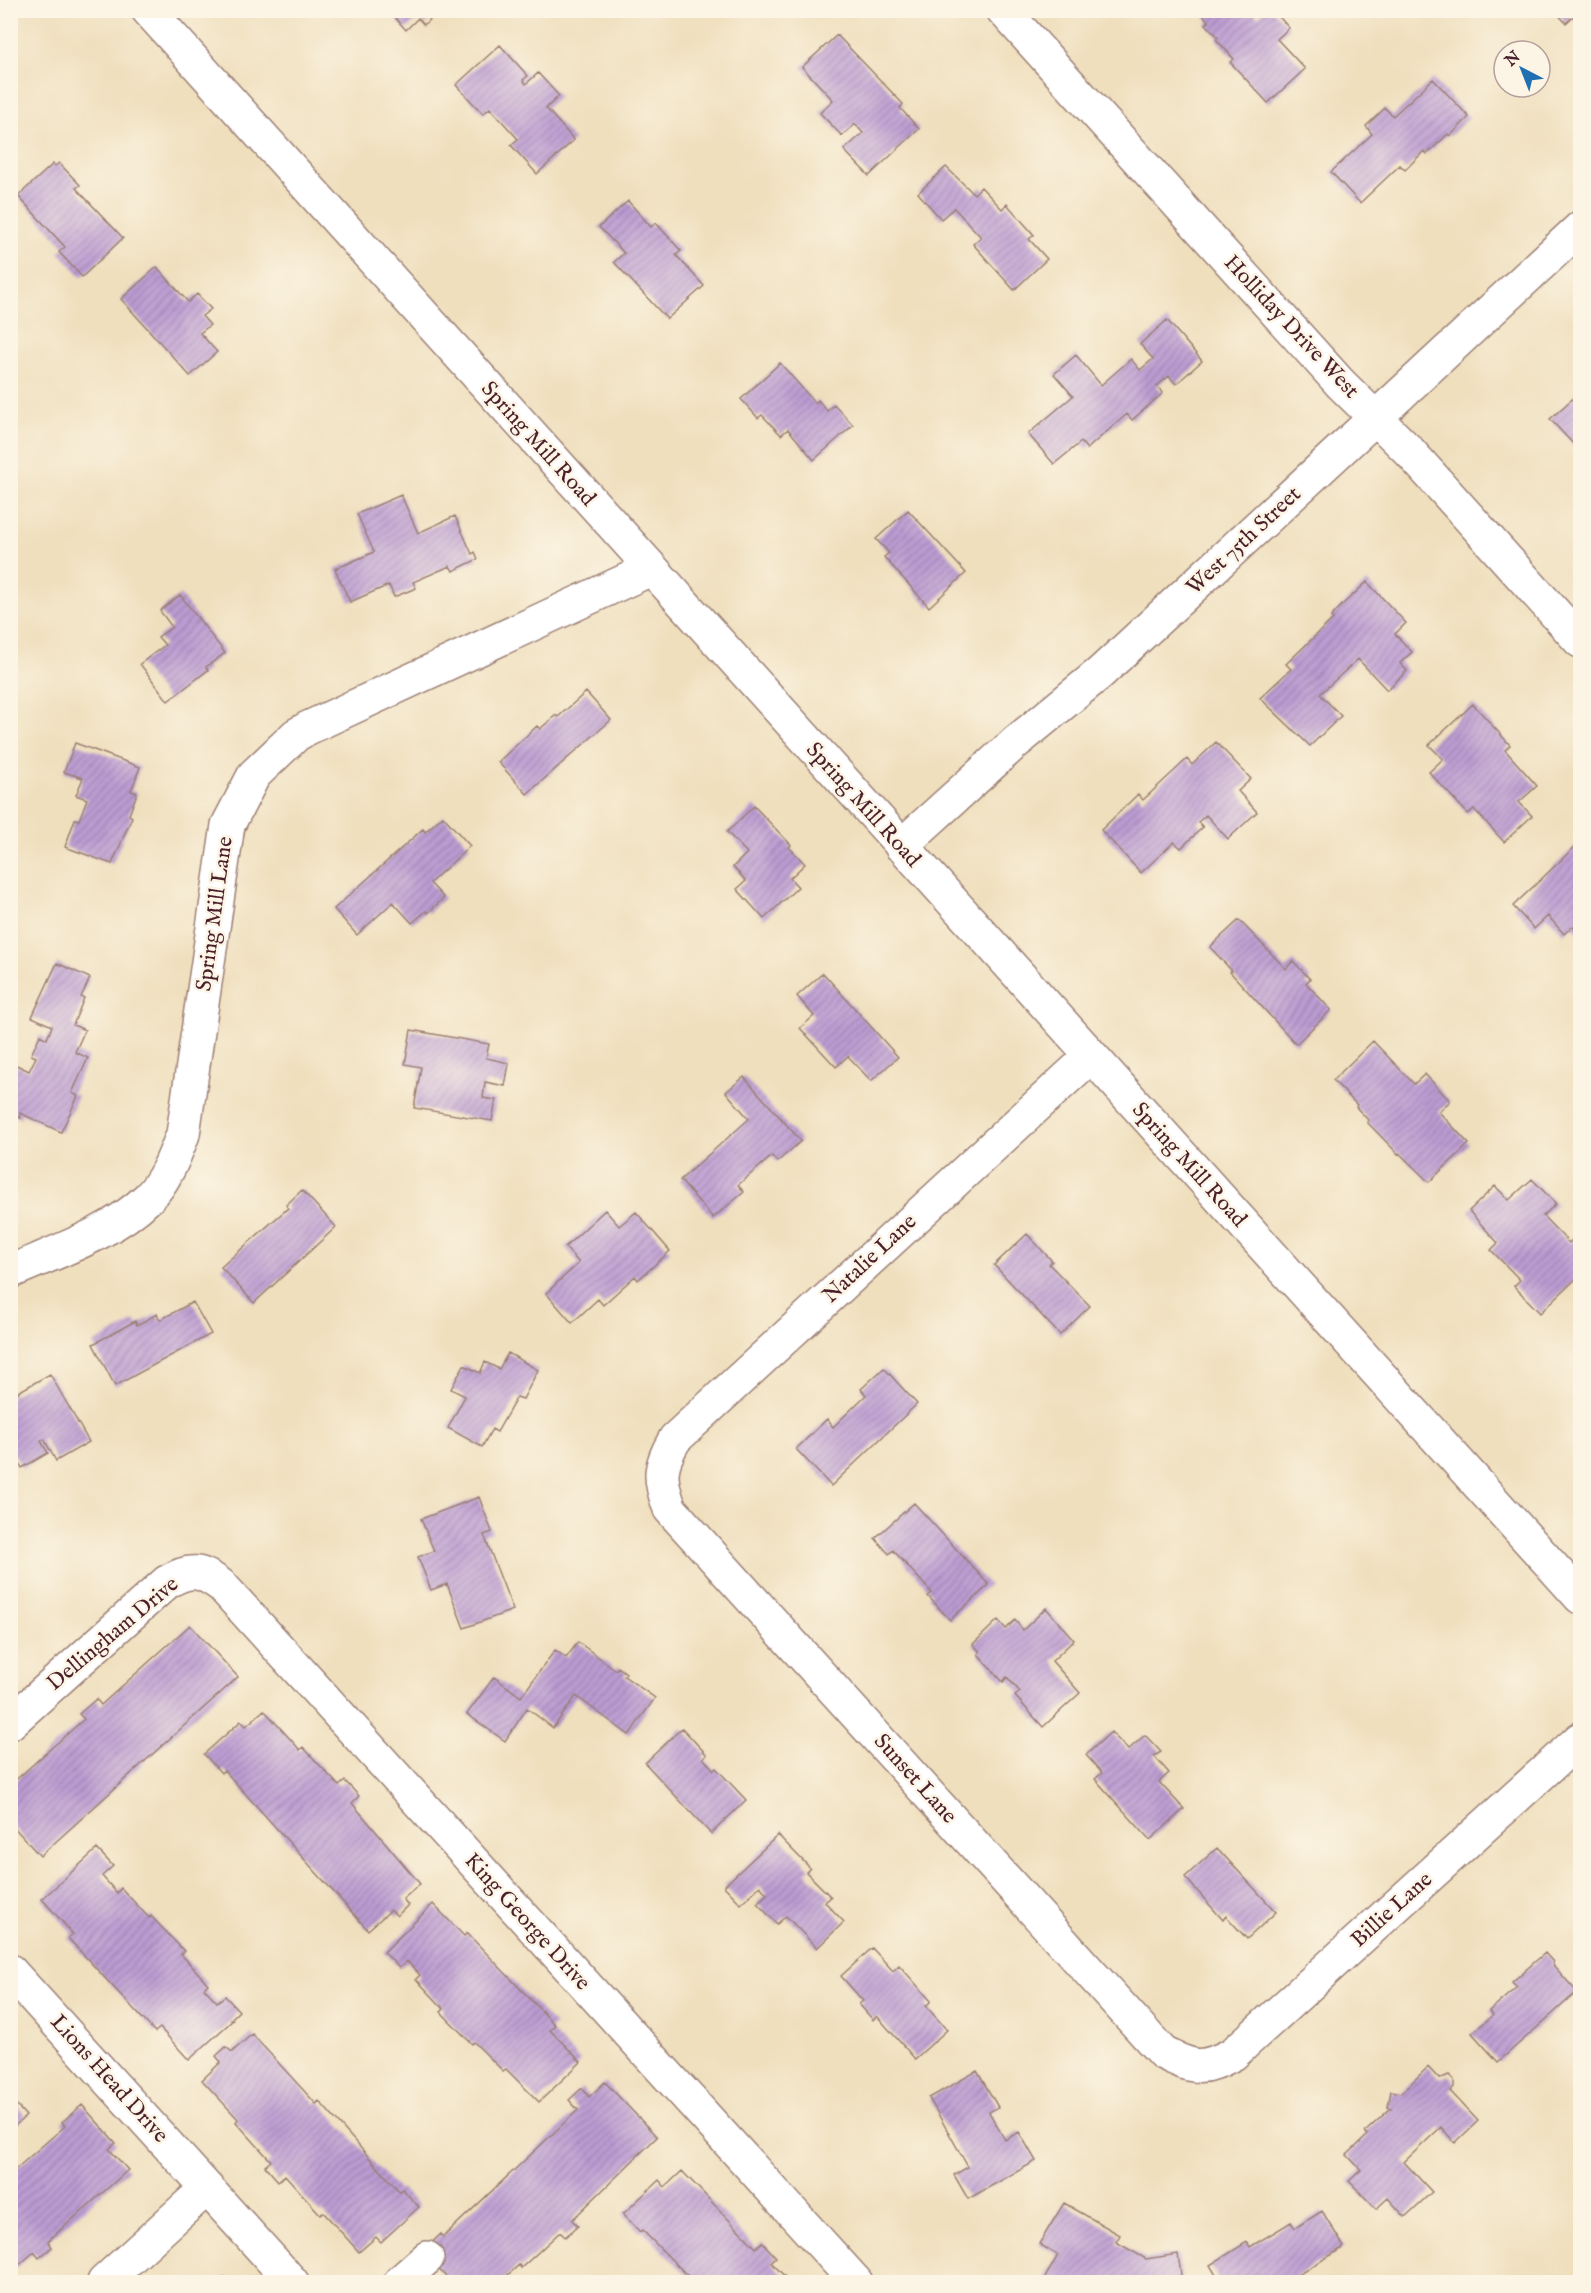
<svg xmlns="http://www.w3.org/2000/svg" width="1591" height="2293" font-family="'IM FELL English',serif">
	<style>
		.building { fill: url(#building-hatch) }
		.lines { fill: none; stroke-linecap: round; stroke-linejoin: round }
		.minor-casing { stroke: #9c7f74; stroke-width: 36 }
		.minor { stroke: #fff; stroke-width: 33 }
		.labels { text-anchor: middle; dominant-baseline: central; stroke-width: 5; stroke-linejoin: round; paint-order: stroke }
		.street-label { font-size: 22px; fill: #4a1f2b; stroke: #fcf5e5 }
	</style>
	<defs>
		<pattern id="building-hatch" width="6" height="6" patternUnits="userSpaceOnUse" patternTransform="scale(1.5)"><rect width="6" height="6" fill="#bc9cd3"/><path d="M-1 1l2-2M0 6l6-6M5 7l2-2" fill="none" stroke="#9b7fab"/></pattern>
	</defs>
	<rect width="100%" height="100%" fill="#fcf5e5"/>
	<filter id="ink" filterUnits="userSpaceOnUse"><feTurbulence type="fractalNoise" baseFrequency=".0167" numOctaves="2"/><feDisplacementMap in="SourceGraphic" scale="12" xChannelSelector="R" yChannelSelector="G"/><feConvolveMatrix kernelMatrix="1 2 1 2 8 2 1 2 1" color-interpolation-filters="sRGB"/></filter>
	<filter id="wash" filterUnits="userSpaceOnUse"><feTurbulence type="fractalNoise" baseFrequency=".008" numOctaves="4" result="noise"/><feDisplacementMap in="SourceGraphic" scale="24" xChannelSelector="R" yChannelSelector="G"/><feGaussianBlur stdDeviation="1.35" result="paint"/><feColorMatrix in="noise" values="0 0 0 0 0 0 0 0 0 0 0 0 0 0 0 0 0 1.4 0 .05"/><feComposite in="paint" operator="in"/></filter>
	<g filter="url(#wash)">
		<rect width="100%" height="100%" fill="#efdfbd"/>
		<g id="blocks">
			<path class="building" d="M 388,10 L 439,10 L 424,25 L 418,18 L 406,30 Z
				M 1199,10 L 1252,10 L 1258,17 L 1266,10 L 1273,10 L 1289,28 L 1277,39 L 1305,69 L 1268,103 L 1230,62 L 1234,59 L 1216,39 L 1218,37 L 1206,24 L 1209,22 Z
				M 1554,10 L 1580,10 L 1566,23 Z
				M 837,35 L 903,104 L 900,108 L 919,129 L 869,176 L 844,150 L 863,133 L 855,124 L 842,136 L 820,113 L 833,100 L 802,67 Z
				M 500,45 L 528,76 L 523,80 L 526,84 L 538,73 L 559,96 L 546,108 L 574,140 L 537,174 L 511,145 L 518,139 L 490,108 L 483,114 L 456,85 Z
				M 1433,79 L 1469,117 L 1450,136 L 1448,134 L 1427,154 L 1424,151 L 1405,170 L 1400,165 L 1360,203 L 1331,172 L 1372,134 L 1366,126 L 1385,108 L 1393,116 Z
				M 59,163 L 80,185 L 76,188 L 123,238 L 82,277 L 59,252 L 65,247 L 18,196 L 53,164 L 55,166 Z
				M 946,167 L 974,194 L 981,187 L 1002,209 L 1007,204 L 1034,235 L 1029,239 L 1047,259 L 1014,290 L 973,244 L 981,237 L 954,208 L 941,219 L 918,193 Z
				M 628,201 L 651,227 L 656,223 L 681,251 L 676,255 L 704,286 L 667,319 L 614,262 L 624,253 L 599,227 Z
				M 157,267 L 188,302 L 197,294 L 211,309 L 202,316 L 210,325 L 200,333 L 217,352 L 190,376 L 121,299 Z
				M 1167,320 L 1202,361 L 1176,384 L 1169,376 L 1157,386 L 1163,393 L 1132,420 L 1127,414 L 1087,449 L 1081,442 L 1054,464 L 1028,434 L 1073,396 L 1054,374 L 1076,355 L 1101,385 L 1131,359 L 1140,370 L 1153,359 L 1140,344 Z
				M 780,363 L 815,403 L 818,400 L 827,411 L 834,404 L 853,425 L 814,460 L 788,429 L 781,435 L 762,415 L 758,418 L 741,399 Z
				M 1580,392 L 1580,442 L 1576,447 L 1550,419 Z
				M 401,495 L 418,533 L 455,516 L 472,554 L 475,552 L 478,559 L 453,571 L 450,566 L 413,582 L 416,588 L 394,597 L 389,585 L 350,602 L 335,569 L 374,552 L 357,514 Z
				M 908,510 L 966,573 L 929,607 L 884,557 L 889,553 L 876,539 Z
				M 1367,582 L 1406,623 L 1395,634 L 1412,652 L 1400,663 L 1407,671 L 1387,690 L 1358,659 L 1320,694 L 1341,716 L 1310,746 L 1260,698 L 1291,669 L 1286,664 L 1333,619 L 1331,617 L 1343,604 Z
				M 180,595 L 225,653 L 206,667 L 208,670 L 168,701 L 140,664 L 165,645 L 158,637 L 172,627 L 160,611 Z
				M 586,692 L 611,720 L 527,794 L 498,762 L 537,726 L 540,729 L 556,715 L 558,717 Z
				M 1473,704 L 1510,745 L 1505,750 L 1537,786 L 1519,802 L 1532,816 L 1504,842 L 1474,809 L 1468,814 L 1429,772 L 1443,759 L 1429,745 Z
				M 1216,742 L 1251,779 L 1238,791 L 1257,812 L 1228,839 L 1206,815 L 1198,822 L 1203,827 L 1181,848 L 1174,842 L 1141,873 L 1101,830 L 1138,794 L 1143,800 L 1187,759 L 1192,765 Z
				M 75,743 L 140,767 L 131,791 L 137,793 L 129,815 L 132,817 L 112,864 L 65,847 L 75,819 L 79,820 L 87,799 L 76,795 L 83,778 L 64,772 Z
				M 754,806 L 791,845 L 789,847 L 805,864 L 790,878 L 798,887 L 764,919 L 737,889 L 746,881 L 733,867 L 747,853 L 727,832 Z
				M 443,816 L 470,846 L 430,883 L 444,898 L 428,913 L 426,911 L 412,923 L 393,902 L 357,935 L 334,909 L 423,829 L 425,832 Z
				M 1580,842 L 1580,933 L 1573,926 L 1564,934 L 1548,916 L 1534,929 L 1513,906 Z
				M 1239,920 L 1286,969 L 1293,961 L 1310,979 L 1306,983 L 1331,1010 L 1296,1044 L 1230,972 L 1232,971 L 1210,947 Z
				M 57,963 L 90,978 L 81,997 L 84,998 L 73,1025 L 85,1030 L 75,1052 L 88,1058 L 72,1093 L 78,1096 L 61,1132 L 20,1113 L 21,1118 L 10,1114 L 10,1062 L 29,1071 L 36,1057 L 31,1055 L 40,1035 L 47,1039 L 52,1026 L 32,1017 Z
				M 823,973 L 898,1057 L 871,1081 L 848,1056 L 836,1067 L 800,1028 L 814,1016 L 797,996 Z
				M 411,1030 L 489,1044 L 486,1058 L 509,1063 L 505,1086 L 485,1082 L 483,1098 L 496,1100 L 492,1121 L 414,1108 L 421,1067 L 405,1064 Z
				M 1373,1041 L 1414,1084 L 1425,1074 L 1450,1101 L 1439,1112 L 1469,1144 L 1429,1182 L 1399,1153 L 1398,1154 L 1367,1122 L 1369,1121 L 1356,1107 L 1357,1105 L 1333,1080 Z
				M 744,1077 L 801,1141 L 777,1162 L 772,1156 L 738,1185 L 744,1192 L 713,1218 L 680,1180 L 749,1119 L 726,1092 Z
				M 1532,1179 L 1556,1204 L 1543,1216 L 1569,1243 L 1580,1232 L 1580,1275 L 1540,1313 L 1514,1286 L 1520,1280 L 1491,1250 L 1498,1243 L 1469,1211 L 1495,1186 L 1509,1200 Z
				M 302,1190 L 336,1227 L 254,1303 L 221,1267 L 288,1208 L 286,1205 Z
				M 605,1210 L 619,1226 L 636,1212 L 670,1251 L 638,1280 L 635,1276 L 603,1305 L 598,1299 L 572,1323 L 546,1293 L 579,1263 L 565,1247 Z
				M 1027,1234 L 1052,1261 L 1049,1264 L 1090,1306 L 1060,1335 L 994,1265 Z
				M 193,1302 L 211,1334 L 115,1386 L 93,1344 L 135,1321 L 137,1325 L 157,1314 L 160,1320 Z
				M 508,1353 L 538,1370 L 523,1399 L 517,1397 L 497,1432 L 492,1429 L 482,1447 L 448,1428 L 465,1396 L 451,1389 L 464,1365 L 480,1373 L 485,1362 L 499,1369 Z
				M 884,1368 L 917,1404 L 831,1486 L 796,1449 L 827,1419 L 833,1427 L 866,1395 L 861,1389 Z
				M 50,1374 L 89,1442 L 56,1461 L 44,1439 L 41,1441 L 48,1453 L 22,1468 L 15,1455 L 10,1458 L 10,1391 L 13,1395 Z
				M 479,1497 L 492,1532 L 484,1535 L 513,1610 L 464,1628 L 447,1584 L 431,1590 L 418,1557 L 434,1551 L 421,1519 Z
				M 914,1503 L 989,1585 L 950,1620 L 928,1596 L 932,1593 L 893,1550 L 889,1554 L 875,1538 Z
				M 1046,1608 L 1074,1640 L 1052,1661 L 1080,1693 L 1043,1727 L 1015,1696 L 1020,1692 L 1007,1677 L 1003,1682 L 978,1654 L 980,1652 L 973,1644 L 998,1620 L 1006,1629 L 1015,1620 L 1023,1630 Z
				M 190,1625 L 238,1677 L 40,1856 L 10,1823 L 10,1785 L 84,1719 L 79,1714 L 96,1699 L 101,1705 Z
				M 578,1642 L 616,1670 L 618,1667 L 626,1673 L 624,1676 L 655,1698 L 629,1735 L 576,1696 L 553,1728 L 527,1708 L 505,1741 L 467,1714 L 494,1677 L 521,1697 L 555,1650 L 566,1658 Z
				M 264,1710 L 300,1750 L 303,1747 L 339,1786 L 345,1781 L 359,1796 L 352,1803 L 420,1884 L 403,1899 L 408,1905 L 397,1916 L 391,1910 L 368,1930 L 224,1770 L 221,1773 L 204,1754 L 241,1721 L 246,1726 Z
				M 682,1728 L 707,1755 L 703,1758 L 714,1770 L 716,1768 L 746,1800 L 711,1834 L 645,1763 Z
				M 1111,1732 L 1128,1750 L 1145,1735 L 1161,1752 L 1154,1756 L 1169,1773 L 1159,1782 L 1184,1809 L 1150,1840 L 1095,1779 L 1102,1773 L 1086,1755 Z
				M 778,1835 L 810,1868 L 806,1872 L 831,1897 L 825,1902 L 844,1922 L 817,1948 L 786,1916 L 777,1924 L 757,1903 L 767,1894 L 760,1886 L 741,1904 L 724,1886 Z
				M 1217,1848 L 1276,1912 L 1247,1939 L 1226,1916 L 1223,1920 L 1185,1877 Z
				M 97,1849 L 113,1866 L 102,1876 L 117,1893 L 121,1888 L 149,1918 L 151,1916 L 184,1951 L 181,1954 L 208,1984 L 204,1988 L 217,2002 L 225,1996 L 239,2011 L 231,2019 L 233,2020 L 189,2060 L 160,2028 L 155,2032 L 68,1938 L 73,1934 L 42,1899 Z
				M 433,1904 L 464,1936 L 467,1933 L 555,2025 L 550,2030 L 581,2062 L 539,2102 L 506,2069 L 503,2071 L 474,2042 L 472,2044 L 441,2012 L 444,2009 L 416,1979 L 420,1975 L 407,1961 L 399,1968 L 384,1952 Z
				M 872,1948 L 893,1971 L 899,1965 L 931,2001 L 926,2006 L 947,2030 L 915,2059 L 877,2016 L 873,2020 L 859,2004 L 863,2001 L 841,1976 Z
				M 1545,1953 L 1553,1962 L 1552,1964 L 1577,1992 L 1498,2062 L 1472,2033 L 1493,2015 L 1489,2011 L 1517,1987 L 1512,1982 Z
				M 252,2034 L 316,2104 L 319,2101 L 399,2191 L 402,2189 L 419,2207 L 381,2242 L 376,2237 L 359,2252 L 323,2212 L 320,2214 L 285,2175 L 278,2181 L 265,2166 L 271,2161 L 236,2122 L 238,2119 L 202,2080 L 221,2062 L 216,2056 L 226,2047 L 232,2052 Z
				M 1428,2067 L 1439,2079 L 1449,2075 L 1454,2080 L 1454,2087 L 1450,2091 L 1478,2121 L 1455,2143 L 1441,2127 L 1404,2162 L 1432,2192 L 1405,2217 L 1388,2198 L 1376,2209 L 1349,2181 L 1361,2170 L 1347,2155 L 1368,2135 L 1365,2132 L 1391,2108 L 1388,2107 L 1391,2091 L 1401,2093 Z
				M 977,2071 L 998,2107 L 989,2112 L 1005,2140 L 1019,2132 L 1036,2161 L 968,2199 L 954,2175 L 968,2167 L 929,2098 Z
				M 605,2082 L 657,2137 L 572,2220 L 578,2226 L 565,2237 L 560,2232 L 521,2268 L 519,2265 L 500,2282 L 451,2282 L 422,2252 L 441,2234 L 443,2237 L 578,2110 L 569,2100 L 582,2088 L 589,2097 Z
				M 10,2098 L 26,2116 L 10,2130 Z
				M 82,2105 L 116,2143 L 109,2149 L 128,2170 L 48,2241 L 52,2247 L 39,2258 L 34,2252 L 10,2273 L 10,2174 L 65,2126 L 62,2122 Z
				M 682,2171 L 756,2248 L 762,2242 L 776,2257 L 771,2262 L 790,2282 L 694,2282 L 642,2230 L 640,2232 L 623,2214 L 659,2180 L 665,2187 Z
				M 1064,2203 L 1120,2235 L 1116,2242 L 1146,2259 L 1178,2254 L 1182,2282 L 1053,2282 L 1045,2278 L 1058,2255 L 1039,2244 Z
				M 1322,2211 L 1344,2247 L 1296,2276 L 1299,2282 L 1220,2282 L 1210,2265 L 1247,2242 L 1250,2247 L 1291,2222 L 1295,2228 Z
				M 226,2277 L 232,2282 L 220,2282 Z"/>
		</g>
	</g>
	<g filter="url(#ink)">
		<use href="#blocks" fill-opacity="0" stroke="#9c7f74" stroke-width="1.5"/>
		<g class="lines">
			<g class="minor-casing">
				<path id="minor" d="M 148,10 L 1580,1597
					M 1003,10 L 1340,383 L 1410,452 L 1580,641
					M 901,846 L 1016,742 L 1100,673 L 1580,228
					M 1091,1056 L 675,1439 C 658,1468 659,1478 670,1509 L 1163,2053 C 1194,2068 1201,2071 1233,2054 L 1580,1739
					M 10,1272 C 57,1251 111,1234 148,1198 C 165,1182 175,1155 183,1134 L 228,825 L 254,775 L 296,735 L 308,728 L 651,569
					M 10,1723 L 167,1582 C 190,1568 201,1570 222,1586 L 856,2282
					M 10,1971 L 292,2282
					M 104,2282 L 207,2188
					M 400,2282 L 427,2258"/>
			</g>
			<use href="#minor" class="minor"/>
		</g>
	</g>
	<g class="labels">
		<g class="street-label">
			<text transform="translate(1291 327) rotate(47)">Holliday Drive West</text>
			<text transform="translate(538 444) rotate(48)">Spring Mill Road</text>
			<text transform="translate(1244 541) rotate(-43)">West 75th Street</text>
			<text transform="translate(863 805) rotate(48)">Spring Mill Road</text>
			<text transform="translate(215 914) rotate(-82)">Spring Mill Lane</text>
			<text transform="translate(1189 1165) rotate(48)">Spring Mill Road</text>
			<text transform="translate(870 1259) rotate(-43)">Natalie Lane</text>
			<text transform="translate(113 1634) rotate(-40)">Dellingham Drive</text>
			<text transform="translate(915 1779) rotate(48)">Sunset Lane</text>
			<text transform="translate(1392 1910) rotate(-42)">Billie Lane</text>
			<text transform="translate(527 1922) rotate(48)">King George Drive</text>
			<text transform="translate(109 2079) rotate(48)">Lions Head Drive</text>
		</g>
	</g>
	<rect width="1591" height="2293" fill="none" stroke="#fcf5e5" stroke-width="36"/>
	<g transform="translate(1522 69) rotate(318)"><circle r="28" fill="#fcf5e5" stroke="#b59f9b" stroke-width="1.5"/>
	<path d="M0-4.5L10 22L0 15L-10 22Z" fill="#1f6fb2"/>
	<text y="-9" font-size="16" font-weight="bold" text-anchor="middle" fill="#4a1f2b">N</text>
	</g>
</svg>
